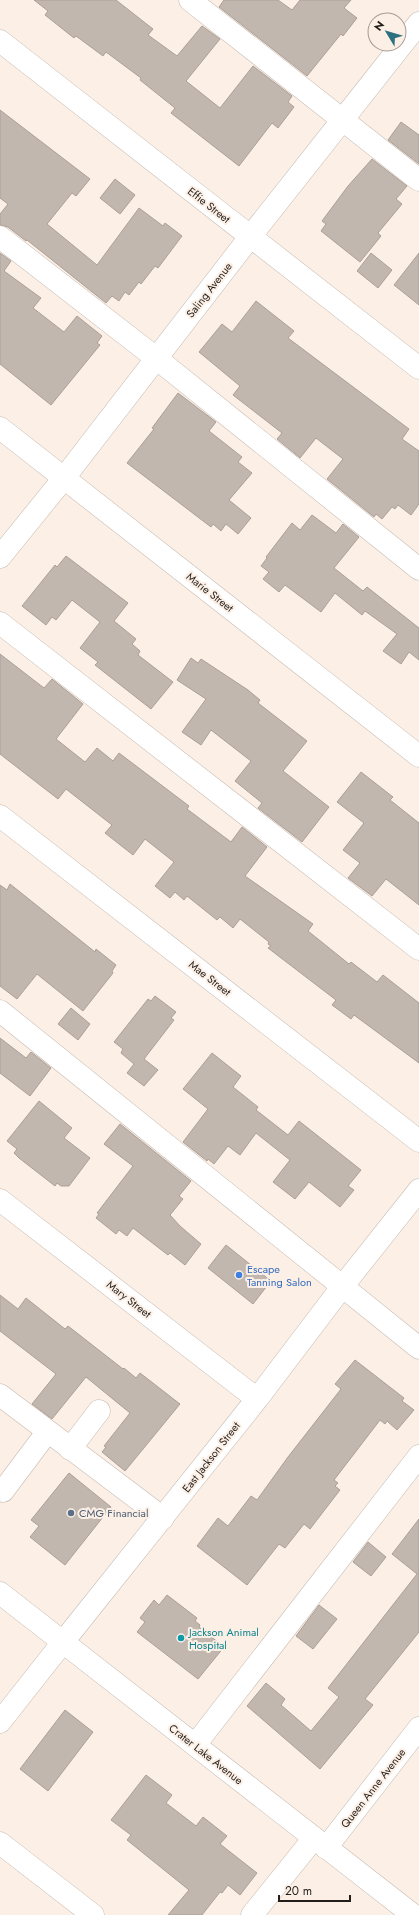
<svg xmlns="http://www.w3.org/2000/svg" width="419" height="1915" font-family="Jost,sans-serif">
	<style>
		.building { fill: #c2b7ae; stroke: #ab9f97 }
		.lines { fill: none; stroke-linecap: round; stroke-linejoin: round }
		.minor-casing { stroke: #c4b9b0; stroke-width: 23 }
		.major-casing { stroke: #c4b9b0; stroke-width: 23 }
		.minor { stroke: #fff; stroke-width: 22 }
		.major { stroke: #fff; stroke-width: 22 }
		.shop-dot { fill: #3f7fe0; stroke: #fcf0e6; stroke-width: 1.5 }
		.service-dot { fill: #5c6f8a; stroke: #fcf0e6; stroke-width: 1.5 }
		.culture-dot { fill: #0f9aa8; stroke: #fcf0e6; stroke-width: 1.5 }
		.labels { text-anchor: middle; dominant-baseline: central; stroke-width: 4; stroke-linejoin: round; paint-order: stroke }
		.street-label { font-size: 11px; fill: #231e1b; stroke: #fcf0e6 }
		.shop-label { font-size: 11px; fill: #366cbe; stroke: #fcf0e6; text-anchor: start }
		.service-label { font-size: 11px; fill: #4e5e75; stroke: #fcf0e6; text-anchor: start }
		.culture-label { font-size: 11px; fill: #0d838f; stroke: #fcf0e6; text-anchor: start }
	</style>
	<rect width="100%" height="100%" fill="#fcf0e6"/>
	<path class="building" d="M 34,0 L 116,0 L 153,29 L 148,35 L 177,56 L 202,26 L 220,39 L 186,81 L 220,108 L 253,66 L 292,96 L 288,102 L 294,107 L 278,128 L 272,123 L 239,166 L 171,113 L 175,108 L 140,80 L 141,78 L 106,52 L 103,56 L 76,36 L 74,38 L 45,15 L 48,11 Z
		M 224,0 L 278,0 L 292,10 L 300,0 L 351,0 L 344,8 L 357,18 L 343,36 L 341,34 L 307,76 L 219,7 Z
		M 0,110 L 90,179 L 76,196 L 72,193 L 47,224 L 97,265 L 139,208 L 163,226 L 165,223 L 182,236 L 158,268 L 155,266 L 141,284 L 139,282 L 129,295 L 125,292 L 119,301 L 112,296 L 106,303 L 27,240 L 26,241 L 8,227 L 0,225 L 0,214 L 8,204 L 0,198 Z
		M 401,122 L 419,135 L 419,164 L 388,140 Z
		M 372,159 L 407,186 L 396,199 L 402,204 L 378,233 L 381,236 L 360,262 L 321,231 L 326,224 L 322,221 L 348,186 Z
		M 115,179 L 135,195 L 120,214 L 100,198 Z
		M 0,253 L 11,261 L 4,271 L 41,298 L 33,308 L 64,332 L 77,316 L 102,336 L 97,343 L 100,345 L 51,405 L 0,364 Z
		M 371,253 L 392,270 L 378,288 L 357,271 Z
		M 419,253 L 419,305 L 394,285 Z
		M 256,301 L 294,331 L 288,338 L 409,429 L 402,439 L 419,451 L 419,504 L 411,515 L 398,505 L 395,509 L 392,507 L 382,519 L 376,514 L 374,517 L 327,479 L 343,459 L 316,438 L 300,458 L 277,439 L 282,433 L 233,395 L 240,386 L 199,352 L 222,324 L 232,332 Z
		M 178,393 L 216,422 L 209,431 L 242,457 L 238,462 L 252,473 L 229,500 L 251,518 L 238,534 L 226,524 L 221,531 L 213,524 L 211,527 L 127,463 L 154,429 L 152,428 Z
		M 312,515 L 336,533 L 343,524 L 359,537 L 334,568 L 363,591 L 367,587 L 419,628 L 419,660 L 409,652 L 401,664 L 383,651 L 397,634 L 365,611 L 362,615 L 335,593 L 321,612 L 285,585 L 279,592 L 263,579 L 269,572 L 261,566 L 267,558 L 266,557 L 292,523 L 300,530 Z
		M 66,556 L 128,603 L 114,621 L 136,639 L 132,644 L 140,651 L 138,655 L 173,682 L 151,709 L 95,665 L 98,662 L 80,648 L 100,622 L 72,600 L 56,620 L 52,617 L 46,625 L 22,606 L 55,565 L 57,567 Z
		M 0,654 L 44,688 L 52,679 L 83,704 L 56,739 L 85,762 L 97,748 L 113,761 L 119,753 L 189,806 L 187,809 L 231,842 L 242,827 L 267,847 L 245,876 L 313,924 L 308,931 L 349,964 L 351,962 L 377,982 L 383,975 L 419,1003 L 419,1063 L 354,1015 L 351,1019 L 332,1005 L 336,1000 L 268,948 L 271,946 L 268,944 L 269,942 L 240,919 L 233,928 L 220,917 L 217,920 L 187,896 L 184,900 L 175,892 L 170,898 L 155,886 L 174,862 L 145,839 L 133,855 L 105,833 L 112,825 L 66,789 L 58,799 L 0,754 Z
		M 191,658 L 198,663 L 201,659 L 248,690 L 260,700 L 258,703 L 307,741 L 283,771 L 329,807 L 302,842 L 258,808 L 262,803 L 235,781 L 251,761 L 211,730 L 201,745 L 182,732 L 206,699 L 177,680 Z
		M 361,772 L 393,797 L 390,800 L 419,823 L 419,905 L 386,879 L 372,896 L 348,878 L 360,863 L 343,850 L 364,823 L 337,802 Z
		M 10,884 L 95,952 L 96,949 L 116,965 L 112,971 L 113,973 L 83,1011 L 37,974 L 17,999 L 0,986 L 0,885 L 7,890 Z
		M 155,996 L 176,1012 L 171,1018 L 174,1020 L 144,1059 L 158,1070 L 144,1086 L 127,1073 L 134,1064 L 121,1053 L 123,1049 L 114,1042 L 148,999 L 151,1001 Z
		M 71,1008 L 90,1024 L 78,1040 L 58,1024 Z
		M 0,1038 L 26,1058 L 31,1052 L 51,1068 L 30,1096 L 0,1073 Z
		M 212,1053 L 241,1076 L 233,1087 L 258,1107 L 256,1110 L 288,1135 L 299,1121 L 361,1170 L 348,1186 L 354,1190 L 340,1207 L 309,1182 L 295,1199 L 273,1182 L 290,1160 L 256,1133 L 240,1155 L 228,1146 L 214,1164 L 208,1159 L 207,1161 L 183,1142 L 208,1109 L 183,1089 Z
		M 39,1101 L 72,1128 L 64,1138 L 90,1158 L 69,1186 L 61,1186 L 57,1183 L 55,1186 L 19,1158 L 14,1153 L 17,1149 L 7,1141 Z
		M 120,1124 L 191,1181 L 179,1196 L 183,1199 L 170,1215 L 180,1226 L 201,1244 L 185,1265 L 170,1253 L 168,1255 L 133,1228 L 127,1236 L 119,1230 L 116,1234 L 96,1218 L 99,1214 L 97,1213 L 133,1166 L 104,1144 Z
		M 226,1245 L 271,1281 L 253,1304 L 208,1268 Z
		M 0,1295 L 18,1309 L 26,1298 L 65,1329 L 68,1326 L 123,1369 L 124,1368 L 136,1378 L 140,1373 L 180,1404 L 125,1471 L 102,1452 L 106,1447 L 104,1446 L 130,1413 L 86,1377 L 52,1419 L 32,1404 L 56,1374 L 0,1331 Z
		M 355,1360 L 404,1398 L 402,1401 L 414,1410 L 397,1430 L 387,1421 L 385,1424 L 380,1420 L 334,1480 L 338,1483 L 335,1486 L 340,1490 L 310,1529 L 304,1524 L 285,1548 L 279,1544 L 247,1585 L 197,1546 L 218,1518 L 228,1526 L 251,1496 L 257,1500 L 288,1457 L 341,1389 L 335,1384 Z
		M 69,1473 L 111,1507 L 65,1565 L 30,1537 L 39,1526 L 31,1520 Z
		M 419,1519 L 419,1632 L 365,1699 L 373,1705 L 320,1769 L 247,1706 L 266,1683 L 285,1699 L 281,1705 L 311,1731 L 339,1697 L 328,1688 L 417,1574 L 392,1554 Z
		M 368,1542 L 386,1557 L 371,1576 L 353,1562 Z
		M 167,1595 L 197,1618 L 195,1621 L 200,1625 L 199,1627 L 224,1647 L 198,1679 L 137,1632 L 145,1622 L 140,1618 L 154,1600 L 159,1605 Z
		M 319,1605 L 337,1619 L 313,1649 L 296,1636 Z
		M 65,1710 L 93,1732 L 48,1791 L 20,1769 Z
		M 146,1775 L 172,1795 L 166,1803 L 196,1826 L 203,1817 L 227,1836 L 220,1844 L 257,1873 L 240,1895 L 228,1885 L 222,1893 L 220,1892 L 202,1915 L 168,1915 L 189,1890 L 127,1840 L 131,1835 L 111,1820 Z"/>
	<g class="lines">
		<g class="minor-casing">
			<path id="minor" d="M 190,0 L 419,180
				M 0,41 L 419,368
				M 0,237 L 156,358 L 419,569
				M 0,428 L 419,756
				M 0,557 L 64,478 L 250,237 L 419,23
				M 0,623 L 419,949
				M 0,816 L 419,1141
				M 0,1011 L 419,1348
				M 0,1200 L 257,1399
				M 0,1395 L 163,1518
				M 70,1449 L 99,1411
				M 0,1489 L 3,1491 L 48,1431
				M 63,1642 L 257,1399 L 342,1287 L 419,1190
				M 195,1745 L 419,1456
				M 0,1843 L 93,1915
				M 326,1848 L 419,1728
				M 252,1915 L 314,1838"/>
		</g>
		<g class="major-casing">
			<path id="major" d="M 0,1593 L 413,1915
				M 0,1722 L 63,1642"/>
		</g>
		<use href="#minor" class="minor"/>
		<use href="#major" class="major"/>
	</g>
	<circle class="shop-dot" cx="239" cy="1275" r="4"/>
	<circle class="service-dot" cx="71" cy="1513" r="4"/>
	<circle class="culture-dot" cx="181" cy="1638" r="4"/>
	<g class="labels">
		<g class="street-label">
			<text transform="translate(209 205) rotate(38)">Effie Street</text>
			<text transform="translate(209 290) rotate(-52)">Saling Avenue</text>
			<text transform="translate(210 592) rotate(38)">Marie Street</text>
			<text transform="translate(210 978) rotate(38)">Mae Street</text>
			<text transform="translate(129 1299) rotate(38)">Mary Street</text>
			<text transform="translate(211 1457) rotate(-52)">East Jackson Street</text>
			<text transform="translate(206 1754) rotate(38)">Crater Lake Avenue</text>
			<text transform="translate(373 1788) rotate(-52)">Queen Anne Avenue</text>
		</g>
		<g class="shop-label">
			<text x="247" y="1269">Escape<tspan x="247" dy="13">Tanning Salon</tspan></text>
		</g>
		<g class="service-label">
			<text x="79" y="1513">CMG Financial</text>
		</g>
		<g class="culture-label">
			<text x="189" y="1632">Jackson Animal<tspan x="189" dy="13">Hospital</tspan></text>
		</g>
	</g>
	<g transform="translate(387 32) rotate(308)"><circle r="19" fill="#fcf0e6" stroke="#a59c95"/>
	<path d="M0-3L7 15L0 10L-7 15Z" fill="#2d7181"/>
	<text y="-6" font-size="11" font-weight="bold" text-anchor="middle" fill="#231e1b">N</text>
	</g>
	<path d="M279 1895v6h71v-6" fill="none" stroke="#231e1b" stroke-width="2"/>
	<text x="285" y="1895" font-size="12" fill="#231e1b" stroke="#fcf0e6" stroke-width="3" paint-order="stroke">20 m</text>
</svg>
